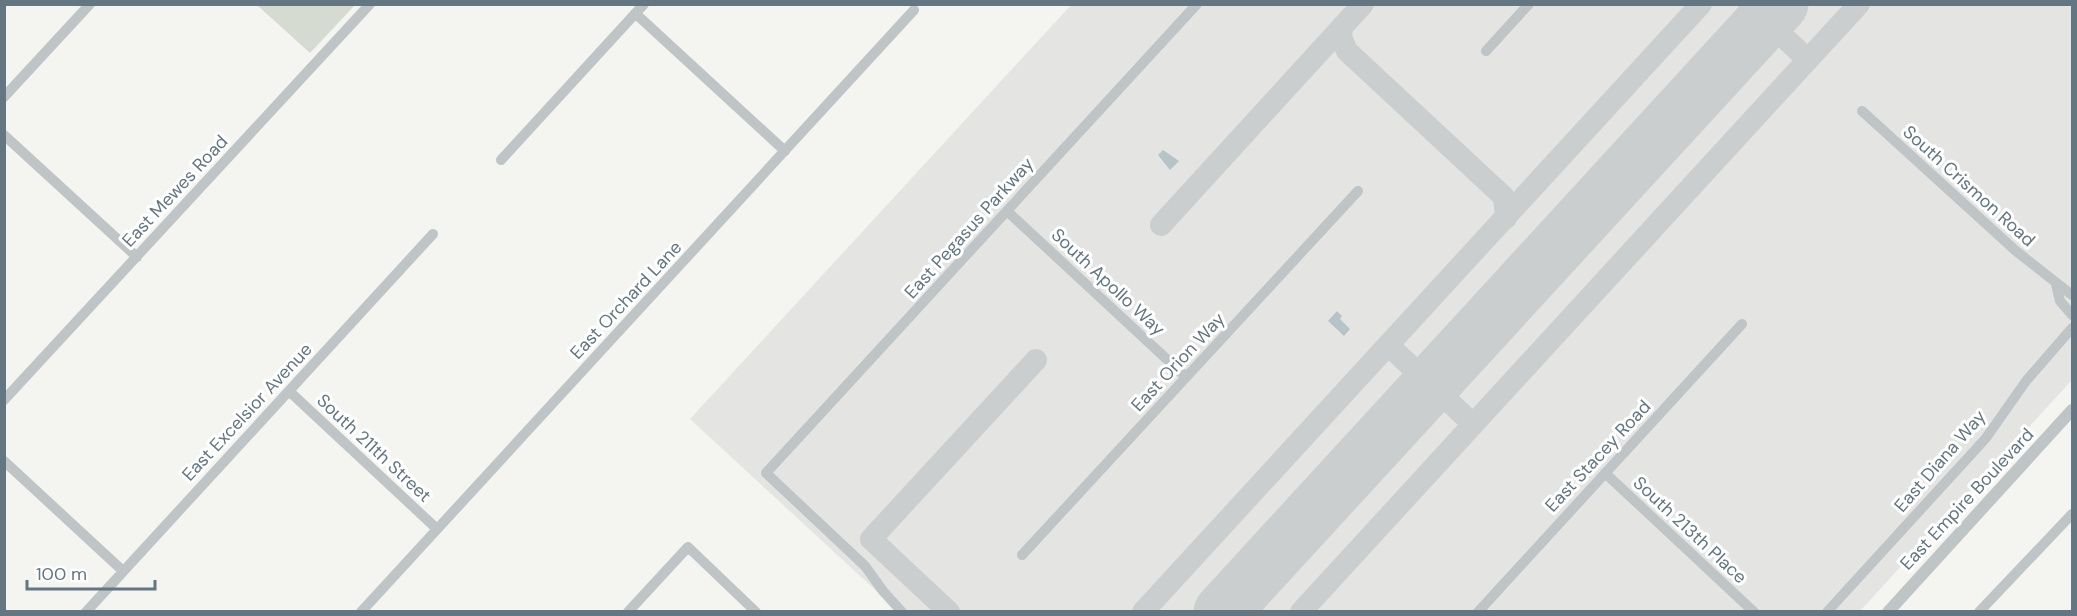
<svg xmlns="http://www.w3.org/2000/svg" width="2077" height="616" font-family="'DM Sans',sans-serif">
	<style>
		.built { fill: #e4e5e3 }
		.green { fill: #d6dbd1 }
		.water { fill: #b6c4c7 }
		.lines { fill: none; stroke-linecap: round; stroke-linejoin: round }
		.taxiway { stroke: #cacece; stroke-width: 22 }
		.runway { stroke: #cacece; stroke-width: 57 }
		.minor { stroke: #bfc4c6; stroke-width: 10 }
		.tertiary { stroke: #bfc4c6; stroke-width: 12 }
		.labels { text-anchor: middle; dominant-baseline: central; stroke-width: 6; stroke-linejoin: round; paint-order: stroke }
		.street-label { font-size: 18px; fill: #637681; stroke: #fff }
	</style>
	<rect width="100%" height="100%" fill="#f4f4f0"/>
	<path class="built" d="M 1071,5 L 2072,5 L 2072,380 L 1860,611 L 898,611 L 690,419 Z"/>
	<path class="green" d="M 257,5 L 355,5 L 310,53 Z"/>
	<path class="water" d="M 1163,150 L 1179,161 L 1170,170 L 1158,155 Z
		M 1337,311 L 1342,316 L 1340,319 L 1350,329 L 1344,336 L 1328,321 Z"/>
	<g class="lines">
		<path class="taxiway" d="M 1749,4 L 1808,60
			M 1342,28 L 1341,37 L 1347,51 L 1504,197 L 1506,218
			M 1161,225 L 1363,4
			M 1388,345 L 1473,424
			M 949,612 L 871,539 L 1036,360
			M 1143,612 L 1701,4
			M 1301,612 L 1859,4"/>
		<path class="runway" d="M 1222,612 L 1780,4"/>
		<path class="minor" d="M 636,14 L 785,151
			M 1486,51 L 1529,4
			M 4,97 L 90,4
			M 1862,111 L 2016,251 L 2072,295
			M 4,135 L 137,257
			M 501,160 L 644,4
			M 1007,211 L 1186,377
			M 2056,284 L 2060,301 L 2072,315
			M 289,391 L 437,529
			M 4,400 L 370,4
			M 4,461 L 123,571
			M 1605,473 L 1754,612
			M 1022,555 L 1358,191
			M 86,612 L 433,234
			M 361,612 L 914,10
			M 628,612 L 688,547 L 756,612
			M 902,612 L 883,591 L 865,566 L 766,473 L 1197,4
			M 1478,612 L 1742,324
			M 1827,612 L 1986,438 L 2026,381 L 2072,328
			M 1979,612 L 2072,514"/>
		<path class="tertiary" d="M 1888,612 L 2072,410"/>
	</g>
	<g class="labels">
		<g class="street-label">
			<text transform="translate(1969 186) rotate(42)">South Crismon Road</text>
			<text transform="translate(175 191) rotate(-47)">East Mewes Road</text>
			<text transform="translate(969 228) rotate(-48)">East Pegasus Parkway</text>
			<text transform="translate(1108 282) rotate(43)">South Apollo Way</text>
			<text transform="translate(626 300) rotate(-47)">East Orchard Lane</text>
			<text transform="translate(1178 362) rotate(-47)">East Orion Way</text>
			<text transform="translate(247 412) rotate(-47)">East Excelsior Avenue</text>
			<text transform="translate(374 448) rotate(43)">South 211th Street</text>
			<text transform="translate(1598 456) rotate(-47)">East Stacey Road</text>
			<text transform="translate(1940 461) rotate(-49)">East Diana Way</text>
			<text transform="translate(1967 499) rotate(-47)">East Empire Boulevard</text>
			<text transform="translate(1690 530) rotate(43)">South 213th Place</text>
		</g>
	</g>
	<rect width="2077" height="616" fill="none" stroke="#637681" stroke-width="12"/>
	<path d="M27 580v9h128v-9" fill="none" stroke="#637681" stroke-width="3"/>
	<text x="36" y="580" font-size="18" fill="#637681" stroke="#ffffff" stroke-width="4.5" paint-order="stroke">100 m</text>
</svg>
